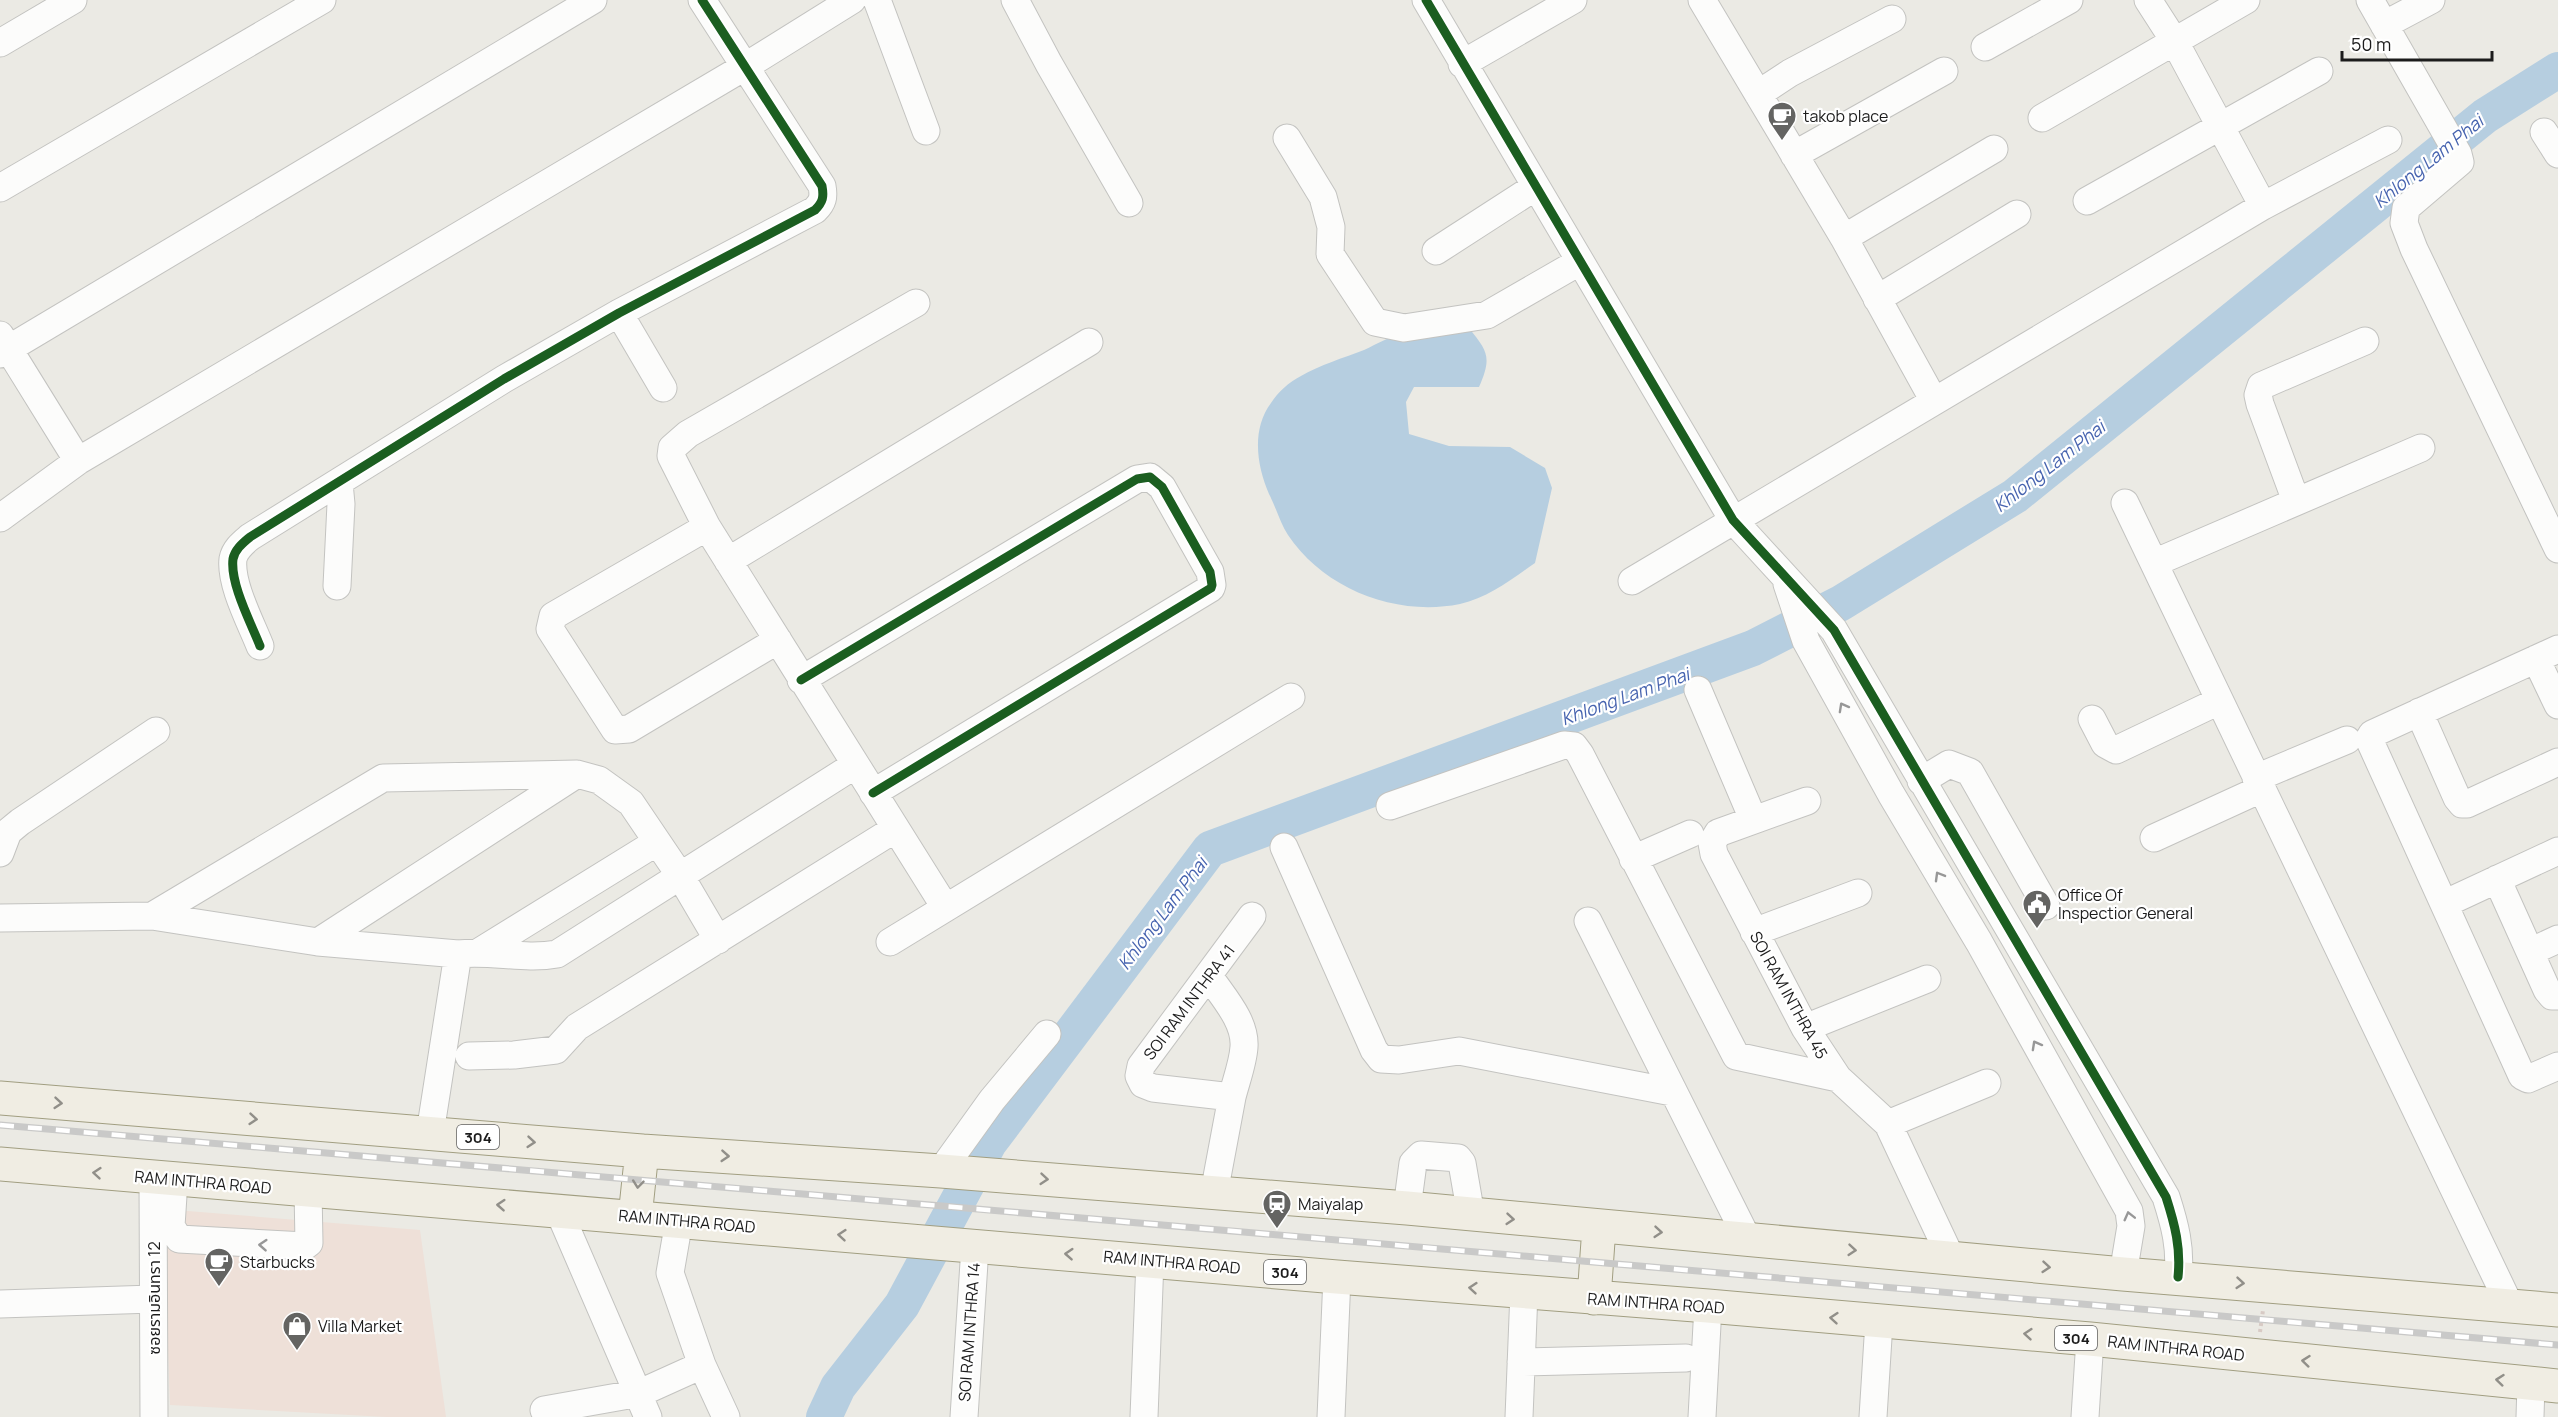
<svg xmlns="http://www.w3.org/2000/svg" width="2558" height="1417" font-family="Manrope,'Noto Sans Thai',sans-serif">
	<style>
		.commercial { fill: #eee0d8 }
		.water { fill: #b6cee0 }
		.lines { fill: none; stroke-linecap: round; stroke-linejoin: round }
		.river { stroke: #b6cee0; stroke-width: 36 }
		.minor-casing { stroke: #c3c3c0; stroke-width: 29 }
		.major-casing { stroke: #a19e81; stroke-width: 35 }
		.path { stroke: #d7cac4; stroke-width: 4; stroke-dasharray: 3 3; stroke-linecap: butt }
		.minor { stroke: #fcfcfb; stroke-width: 27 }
		.major { stroke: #f0ede3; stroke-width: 33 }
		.rail-casing { stroke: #c9c9c8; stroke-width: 7 }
		.rail { stroke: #fff; stroke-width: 4.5; stroke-dasharray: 14; stroke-linecap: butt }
		.cycleway-casing { stroke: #fff; stroke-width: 13 }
		.cycleway { stroke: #1b5e20; stroke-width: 9 }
		.oneway { stroke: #979797 }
		.oneway2 { stroke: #918f89 }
		.labels { text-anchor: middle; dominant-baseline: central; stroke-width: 4.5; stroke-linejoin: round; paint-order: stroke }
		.shield { fill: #fff; stroke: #606060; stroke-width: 1.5 }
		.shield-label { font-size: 15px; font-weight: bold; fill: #1c1c1c }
		.poi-label { font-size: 16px; fill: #1c1c1c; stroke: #fff; text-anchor: start }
		.street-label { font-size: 16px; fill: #1c1c1c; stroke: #fff }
		.water-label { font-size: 18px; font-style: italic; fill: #4663af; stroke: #fff }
	</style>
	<rect width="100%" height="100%" fill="#ebeae4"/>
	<path class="commercial" d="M 163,1209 L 420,1230 L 446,1417 L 386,1417 L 170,1405 Z"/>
	<path class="water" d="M 1469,328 C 1488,352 1492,357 1479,387 L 1414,387 L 1406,402 L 1409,434 L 1449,446 L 1510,447 L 1545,468 L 1552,488 L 1535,563 C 1512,579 1488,598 1460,604 C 1396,617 1324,589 1288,535 C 1280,523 1276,507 1269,494 C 1257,466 1251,430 1271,403 C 1278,392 1289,382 1301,376 C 1320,365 1343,358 1364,350 C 1377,344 1392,335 1406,333 C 1426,329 1449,329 1469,328 Z"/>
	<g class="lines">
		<path class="river" d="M 824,1417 L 838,1387 L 902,1305 L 989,1143 L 1210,849 L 1753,648 L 1841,603 L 2015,496 L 2485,116 L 2558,70"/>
		<g class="minor-casing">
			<path id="minor" d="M 877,0 L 926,131
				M 1015,0 L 1049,64 L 1129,203
				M 1426,0 L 1733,520 L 1834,630 L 2166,1197 C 2175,1225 2181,1248 2178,1277
				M 1702,0 L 1844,238 L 1934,401
				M 2148,0 L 2175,42 L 2263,206
				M 2370,0 L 2458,154 L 2460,162 L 2406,208 L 2404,223 L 2414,249 L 2558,549
				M 2384,25 L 2431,0
				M 0,43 L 73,0
				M 1985,47 L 2069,0
				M 1462,64 L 1573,0
				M 1758,94 L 1790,73 L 1892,19
				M 2042,118 L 2246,0
				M 2544,132 L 2558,154
				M 1287,138 L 1323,197 L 1331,227 L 1330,254 L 1375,322 L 1404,328 L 1487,315 L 1579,262
				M 1794,155 L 1944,71
				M 0,188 L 322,0
				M 2087,201 L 2319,71
				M 1844,238 L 1994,149
				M 1436,251 L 1535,187
				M 1877,299 L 2017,214
				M 916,303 L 688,434 L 672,448 L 671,456 L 707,527 L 945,907
				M 619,313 L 663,388
				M 0,335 L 78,461
				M 0,354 L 593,0
				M 2296,501 L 2260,404 L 2258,395 L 2261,386 L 2365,341
				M 2125,503 L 2510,1306
				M 0,518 L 78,461 L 746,66 L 852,0
				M 707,527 L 553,616 L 550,629 L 615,730 L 629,729 L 778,640
				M 728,561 L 1089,342
				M 2154,563 L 2421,448
				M 1632,581 L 2263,206 L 2388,140
				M 1787,584 L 1806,641 L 1891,794 L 1979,942 L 2129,1211 L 2131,1226 L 2123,1274
				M 337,586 L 341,504 L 339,483
				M 260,646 C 251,623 230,584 233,559 C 235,549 243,543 250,537 L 504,379 L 619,313 L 815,210 C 823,202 824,197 822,186 L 702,0
				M 2558,649 L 2372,734 L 2369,739 L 2522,1076 L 2528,1079 L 2558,1066
				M 2536,659 L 2558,705
				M 801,680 L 1137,479 L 1150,477 L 1162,487 L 1210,572 L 1212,585 L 1211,588 L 873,793
				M 1698,690 L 1753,819
				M 2419,712 L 2457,798 L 2462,804 L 2467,804 L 2558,762
				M 2092,719 L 2105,744 L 2116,750 L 2219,701
				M 2256,778 L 2347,740
				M 1921,781 L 1949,764 L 1970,772 L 2046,906
				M 1807,801 L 1718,833 L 1712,843 L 1714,854 L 1805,1028 L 1838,1078 L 1888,1124 L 1951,1258
				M 1390,806 L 1564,745 L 1574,746 L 1580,754 L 1736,1056 L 1838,1078
				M 2154,838 L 2261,789
				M 1284,847 L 1374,1050 L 1381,1059 L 1399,1060 L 1459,1051 L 1672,1092
				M 0,853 L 8,832 L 20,822 L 156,731
				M 1633,859 L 1690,834
				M 2497,879 L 2547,990 L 2552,996 L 2558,996
				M 2444,904 L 2558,851
				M 152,916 L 383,778 L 577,774 L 599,780 L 631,803 L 681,877 L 718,940
				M 0,918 L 152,916 L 318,942 L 458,954 C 491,950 524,960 557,954 L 855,765
				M 1588,921 L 1748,1240
				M 1754,932 L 1858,893
				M 318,942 L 577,774
				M 890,942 L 1291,697
				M 479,952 L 657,842
				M 2530,952 L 2558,939
				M 1209,976 C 1222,996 1246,1021 1244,1047 C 1243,1063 1236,1081 1232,1097
				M 1805,1028 L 1927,979
				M 469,1056 L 514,1055 L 556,1050 L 577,1027 L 895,829
				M 1888,1124 L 1987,1083
				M 430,1133 L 458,954
				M 941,1171 L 992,1100 L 1047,1034
				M 153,1178 L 154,1417
				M 174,1180 L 171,1226 L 179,1239 L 305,1246 L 309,1243 L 308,1190
				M 1214,1193 L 1232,1097 L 1153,1088 L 1143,1084 L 1139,1076 L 1141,1066 L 1252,916
				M 1407,1208 L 1413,1163 L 1421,1155 L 1458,1158 L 1462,1163 L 1471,1215
				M 558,1209 L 648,1417
				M 679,1221 L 670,1273 L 702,1365
				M 0,1304 L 153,1299
				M 1521,1362 L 1686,1358
				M 544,1410 L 640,1393 L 702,1365 L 726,1417
				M 964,1417 L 975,1247
				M 1144,1417 L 1150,1260
				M 1331,1417 L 1337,1277
				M 1519,1417 L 1524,1292
				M 1702,1417 L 1708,1306
				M 1873,1417 L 1879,1322
				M 2085,1417 L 2090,1339
				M 2530,1417 L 2531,1384"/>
		</g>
		<g class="major-casing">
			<path id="major" d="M 0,1098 L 642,1151 L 941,1171 L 1407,1208 L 2123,1274 L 2558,1310
				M 0,1164 L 1337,1277 L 1708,1306 L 2090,1339 L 2558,1386
				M 635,1217 L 642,1151
				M 1594,1298 L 1599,1227"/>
		</g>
		<path class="path" d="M 2260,1332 L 2263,1310"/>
		<use href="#minor" class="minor"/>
		<use href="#major" class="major"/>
		<g class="rail-casing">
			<path id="rail" d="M 0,1125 L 2558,1345"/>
		</g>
		<use href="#rail" class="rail"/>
		<g class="cycleway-casing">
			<path id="cycleway" d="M 1426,0 L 1733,520 L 1834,630 L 2166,1197 C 2175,1225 2181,1248 2178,1277
				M 260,646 C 251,623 230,584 233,559 C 235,549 243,543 250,537 L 504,379 L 619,313 L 815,210 C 823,202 824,197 822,186 L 702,0
				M 801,680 L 1137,479 L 1150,477 L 1162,487 L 1210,572 L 1212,585 L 1211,588 L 873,793"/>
		</g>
		<use href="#cycleway" class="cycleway"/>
	</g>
	<defs><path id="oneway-chevron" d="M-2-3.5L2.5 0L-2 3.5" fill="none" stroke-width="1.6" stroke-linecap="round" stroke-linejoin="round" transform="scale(1.5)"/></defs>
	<g class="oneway">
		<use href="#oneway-chevron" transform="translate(1843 707) rotate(-119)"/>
		<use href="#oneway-chevron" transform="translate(1939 876) rotate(-120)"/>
		<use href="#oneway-chevron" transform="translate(2036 1045) rotate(-119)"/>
		<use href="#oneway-chevron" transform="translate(2129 1216) rotate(-104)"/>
		<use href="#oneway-chevron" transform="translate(263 1245) rotate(-176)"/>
	</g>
	<g class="oneway2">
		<use href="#oneway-chevron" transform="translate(58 1103) rotate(5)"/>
		<use href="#oneway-chevron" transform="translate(253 1119) rotate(5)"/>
		<use href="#oneway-chevron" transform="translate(531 1142) rotate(5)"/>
		<use href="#oneway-chevron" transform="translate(725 1156) rotate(4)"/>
		<use href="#oneway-chevron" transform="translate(97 1173) rotate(-175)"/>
		<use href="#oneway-chevron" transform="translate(1044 1179) rotate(5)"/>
		<use href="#oneway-chevron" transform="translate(638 1184) rotate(96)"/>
		<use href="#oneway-chevron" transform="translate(501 1205) rotate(-176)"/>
		<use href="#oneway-chevron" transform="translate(1510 1219) rotate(5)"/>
		<use href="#oneway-chevron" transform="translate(1658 1232) rotate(5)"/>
		<use href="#oneway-chevron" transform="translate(842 1235) rotate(-175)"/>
		<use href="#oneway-chevron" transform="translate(1852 1250) rotate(5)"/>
		<use href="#oneway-chevron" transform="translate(1069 1254) rotate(-176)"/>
		<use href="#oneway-chevron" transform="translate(2046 1267) rotate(5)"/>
		<use href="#oneway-chevron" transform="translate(2240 1283) rotate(5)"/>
		<use href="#oneway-chevron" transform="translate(1473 1288) rotate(-175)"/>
		<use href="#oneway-chevron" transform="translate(1834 1318) rotate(-175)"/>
		<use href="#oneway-chevron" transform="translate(2028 1334) rotate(-175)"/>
		<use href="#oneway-chevron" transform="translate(2306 1361) rotate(-174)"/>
		<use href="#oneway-chevron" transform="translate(2500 1380) rotate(-174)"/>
	</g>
	<defs>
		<g id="cafe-pin" transform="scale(1.5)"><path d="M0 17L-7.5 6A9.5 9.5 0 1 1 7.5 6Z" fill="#646462" stroke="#fff"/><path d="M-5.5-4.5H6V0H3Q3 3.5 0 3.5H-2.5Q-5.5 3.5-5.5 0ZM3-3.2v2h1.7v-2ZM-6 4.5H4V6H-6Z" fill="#fff"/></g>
		<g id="civic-pin" transform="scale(1.5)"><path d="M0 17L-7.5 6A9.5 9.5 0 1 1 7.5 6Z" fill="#646462" stroke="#fff"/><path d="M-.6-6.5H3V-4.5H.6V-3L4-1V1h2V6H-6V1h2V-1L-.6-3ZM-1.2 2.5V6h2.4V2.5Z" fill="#fff"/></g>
		<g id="station-pin" transform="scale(1.5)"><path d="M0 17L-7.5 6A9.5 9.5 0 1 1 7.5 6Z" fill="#646462" stroke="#fff"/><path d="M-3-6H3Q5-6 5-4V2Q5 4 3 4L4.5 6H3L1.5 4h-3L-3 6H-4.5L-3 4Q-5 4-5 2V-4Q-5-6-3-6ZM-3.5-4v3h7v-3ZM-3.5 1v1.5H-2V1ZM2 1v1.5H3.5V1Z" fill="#fff"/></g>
		<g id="shop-pin" transform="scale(1.5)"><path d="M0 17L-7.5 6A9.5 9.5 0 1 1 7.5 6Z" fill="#646462" stroke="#fff"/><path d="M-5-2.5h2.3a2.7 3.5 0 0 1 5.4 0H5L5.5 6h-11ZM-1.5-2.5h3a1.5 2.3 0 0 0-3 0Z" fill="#fff"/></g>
	</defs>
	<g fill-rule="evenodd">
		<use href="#cafe-pin" x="1782" y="116"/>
		<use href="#civic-pin" x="2037" y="904"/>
		<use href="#station-pin" x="1277" y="1204"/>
		<use href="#cafe-pin" x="219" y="1262"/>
		<use href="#shop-pin" x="297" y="1326"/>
	</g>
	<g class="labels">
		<g class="shield">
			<rect x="457" y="1125" width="42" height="24" rx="4.5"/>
			<rect x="1264" y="1260" width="42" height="24" rx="4.5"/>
			<rect x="2055" y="1326" width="42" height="24" rx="4.5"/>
		</g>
		<g class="shield-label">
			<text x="478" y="1137">304</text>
			<text x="1285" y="1272">304</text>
			<text x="2076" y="1338">304</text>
		</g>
		<g class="poi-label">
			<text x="1803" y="116">takob place</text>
			<text x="2058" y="895">Office Of<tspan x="2058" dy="18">Inspectior General</tspan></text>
			<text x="1298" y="1204">Maiyalap</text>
			<text x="240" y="1262">Starbucks</text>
			<text x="318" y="1326">Villa Market</text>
		</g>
		<g class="street-label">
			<text transform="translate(1789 995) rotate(61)">SOI RAM INTHRA 45</text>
			<text transform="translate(1189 1002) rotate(-53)">SOI RAM INTHRA 41</text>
			<text transform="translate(203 1182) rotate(5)">RAM INTHRA ROAD</text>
			<text transform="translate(687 1221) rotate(5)">RAM INTHRA ROAD</text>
			<text transform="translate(1172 1262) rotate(5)">RAM INTHRA ROAD</text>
			<text transform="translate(154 1298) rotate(-90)">ซอยรามอินทรา 12</text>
			<text transform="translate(1656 1303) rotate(4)">RAM INTHRA ROAD</text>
			<text transform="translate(969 1332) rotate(-86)">SOI RAM INTHRA 14</text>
			<text transform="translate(2176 1348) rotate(6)">RAM INTHRA ROAD</text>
		</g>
		<g class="water-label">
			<text transform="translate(2428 161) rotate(-39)">Khlong Lam Phai</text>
			<text transform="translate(2049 466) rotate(-38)">Khlong Lam Phai</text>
			<text transform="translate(1625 696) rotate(-20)">Khlong Lam Phai</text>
			<text transform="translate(1162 913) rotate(-53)">Khlong Lam Phai</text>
		</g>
	</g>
	<path d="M2342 51v9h150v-9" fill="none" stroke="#1c1c1c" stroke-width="3"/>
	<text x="2351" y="51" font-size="18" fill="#1c1c1c" stroke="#ffffff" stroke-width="4.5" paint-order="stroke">50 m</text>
</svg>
